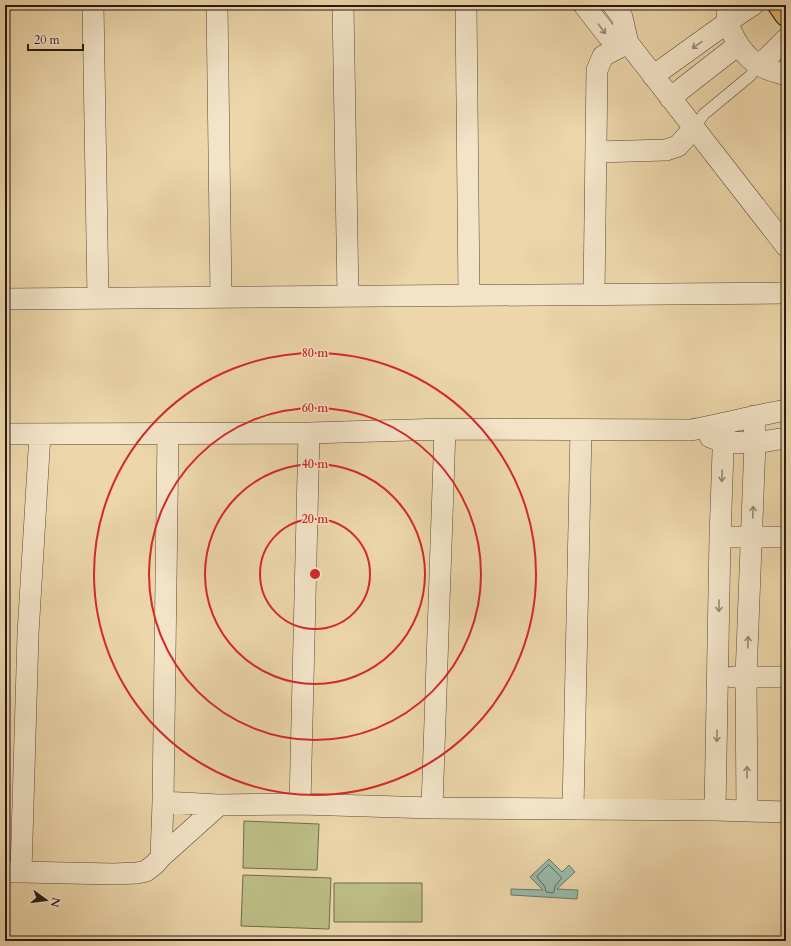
<svg xmlns="http://www.w3.org/2000/svg" width="791" height="946" font-family="Cardo,serif">
	<style>
		.green { fill: #bcbd85; stroke: #706b4c }
		.water { fill: #99b9a9; stroke: #6b796d }
		.lines { fill: none; stroke-linecap: round; stroke-linejoin: round }
		.shore { stroke: #5f695e; stroke-width: 1 }
		.service-casing { stroke: #57483a; stroke-width: 12 }
		.minor-casing { stroke: #57483a; stroke-width: 22 }
		.primary-casing { stroke: #251914; stroke-width: 24 }
		.service { stroke: #f3e4c8; stroke-width: 11 }
		.minor { stroke: #f3e4c8; stroke-width: 21 }
		.primary { stroke: #e6bb75; stroke-width: 22 }
		.oneway { stroke: #968977 }
		.ring { fill: none; stroke: #d62828; stroke-width: 2 }
		.centre { fill: #d62828; stroke: #f3e4c8; stroke-width: 2 }
		.ring-label { font-size: 12px; text-anchor: middle; font-weight: bold; fill: #d62828; stroke: #f3e4c8; stroke-width: 3; stroke-linejoin: round; paint-order: stroke }
	</style>
	<rect width="100%" height="100%" fill="#ecd6aa"/>
	<filter id="stains"><feTurbulence type="fractalNoise" baseFrequency=".005" numOctaves="4"/><feColorMatrix values="0 0 0 0 .2 0 0 0 0 .09 0 0 0 0 .02 0 0 0 .5 -.17"/></filter>
	<radialGradient id="worn" r=".72"><stop offset=".6" stop-color="#630" stop-opacity="0"/><stop offset="1" stop-color="#630" stop-opacity=".3"/></radialGradient>
	<path class="green" d="M 244,821 L 319,824 L 317,870 L 243,868 Z
		M 243,875 L 331,878 L 329,929 L 241,926 Z
		M 334,883 L 422,883 L 422,922 L 334,922 Z"/>
	<path class="water" d="M 549,859 L 562,872 L 569,865 L 575,872 L 557,889 L 578,890 L 577,899 L 511,895 L 511,889 L 543,890 L 530,877 Z"/>
	<g class="lines">
		<path class="shore" d="M 549,865 L 562,878 L 561,879 L 555,886 L 554,892 L 553,893 L 546,892 L 545,887 L 537,877 L 537,876 L 547,866 Z"/>
		<g class="service-casing">
			<path id="service" d="M 694,128 L 704,114 L 750,76 L 758,65"/>
		</g>
		<g class="minor-casing">
			<path id="minor" d="M 93,5 L 98,298
				M 217,5 L 221,297
				M 343,5 L 348,296
				M 466,5 L 469,295
				M 584,5 L 608,36 L 628,43
				M 613,5 L 622,17 L 628,43 L 786,246
				M 727,10 C 727,14 727,18 728,22 C 732,37 745,58 759,65 C 767,70 777,72 786,75
				M 758,65 L 768,57 L 786,39
				M 653,76 L 717,30 L 739,14 L 753,5
				M 670,98 L 738,45
				M 596,152 L 666,150 L 678,146 L 694,128
				M 594,294 L 597,70 L 603,56 L 628,43
				M 5,299 L 786,293
				M 5,434 L 309,433 L 445,429 L 691,430 C 723,424 754,416 786,410
				M 710,437 L 723,442 L 755,443 L 786,438
				M 720,537 L 786,537
				M 733,677 L 786,677
				M 163,802 L 168,434
				M 300,804 L 309,433
				M 432,808 L 445,429
				M 573,809 L 581,430
				M 715,810 L 720,537 L 724,423
				M 747,811 L 746,677 L 755,443 L 754,416
				M 161,857 L 219,805
				M 5,872 L 21,872 L 113,874 L 137,873 L 146,871 L 155,864 L 161,857 L 163,802 L 219,805 L 300,804 L 432,808 L 715,810 L 786,812
				M 21,872 L 28,634 L 40,434"/>
		</g>
		<g class="primary-casing">
			<path id="primary" d="M 779,5 L 786,15"/>
		</g>
		<use href="#service" class="service"/>
		<use href="#minor" class="minor"/>
		<use href="#primary" class="primary"/>
	</g>
	<defs><path id="oneway-shaft" d="M-6 0H5M1.5-3L5.5 0L1.5 3" fill="none" stroke-width="1.6" stroke-linecap="round" stroke-linejoin="round"/></defs>
	<g class="oneway">
		<use href="#oneway-shaft" transform="translate(602 29) rotate(53)"/>
		<use href="#oneway-shaft" transform="translate(697 45) rotate(145)"/>
		<use href="#oneway-shaft" transform="translate(722 476) rotate(92)"/>
		<use href="#oneway-shaft" transform="translate(753 512) rotate(-88)"/>
		<use href="#oneway-shaft" transform="translate(719 606) rotate(91)"/>
		<use href="#oneway-shaft" transform="translate(748 642) rotate(-88)"/>
		<use href="#oneway-shaft" transform="translate(717 736) rotate(91)"/>
		<use href="#oneway-shaft" transform="translate(747 772) rotate(-90)"/>
	</g>
	<g class="ring">
		<circle cx="315" cy="574" r="55"/>
		<circle cx="315" cy="574" r="110"/>
		<circle cx="315" cy="574" r="166"/>
		<circle cx="315" cy="574" r="221"/>
	</g>
	<circle cx="315" cy="574" r="6" class="centre"/>
	<g class="ring-label">
		<text x="315" y="357">80 m</text>
		<text x="315" y="412">60 m</text>
		<text x="315" y="468">40 m</text>
		<text x="315" y="523">20 m</text>
	</g>
	<rect width="791" height="946" fill="none" stroke="#ecd6aa" stroke-width="20"/>
	<rect x="6" y="6" width="779" height="934" fill="none" stroke="#251914" stroke-width="2"/>
	<rect x="10" y="10" width="771" height="926" fill="none" stroke="#251914"/>
	<g transform="translate(46 900) rotate(104)" stroke="#f3e4c8" stroke-width="3" paint-order="stroke">
	<path d="M0-3L7 15L0 10L-7 15Z" fill="#251914"/>
	<text y="-6" font-size="11" font-weight="bold" text-anchor="middle" fill="#251914">N</text>
	</g>
	<path d="M28 44v6h55v-6" fill="none" stroke="#251914" stroke-width="2"/>
	<text x="34" y="44" font-size="12" fill="#251914" stroke="#f3e4c8" stroke-width="3" paint-order="stroke">20 m</text>
	<rect width="100%" height="100%" filter="url(#stains)"/>
	<rect width="100%" height="100%" fill="url(#worn)"/>
</svg>
